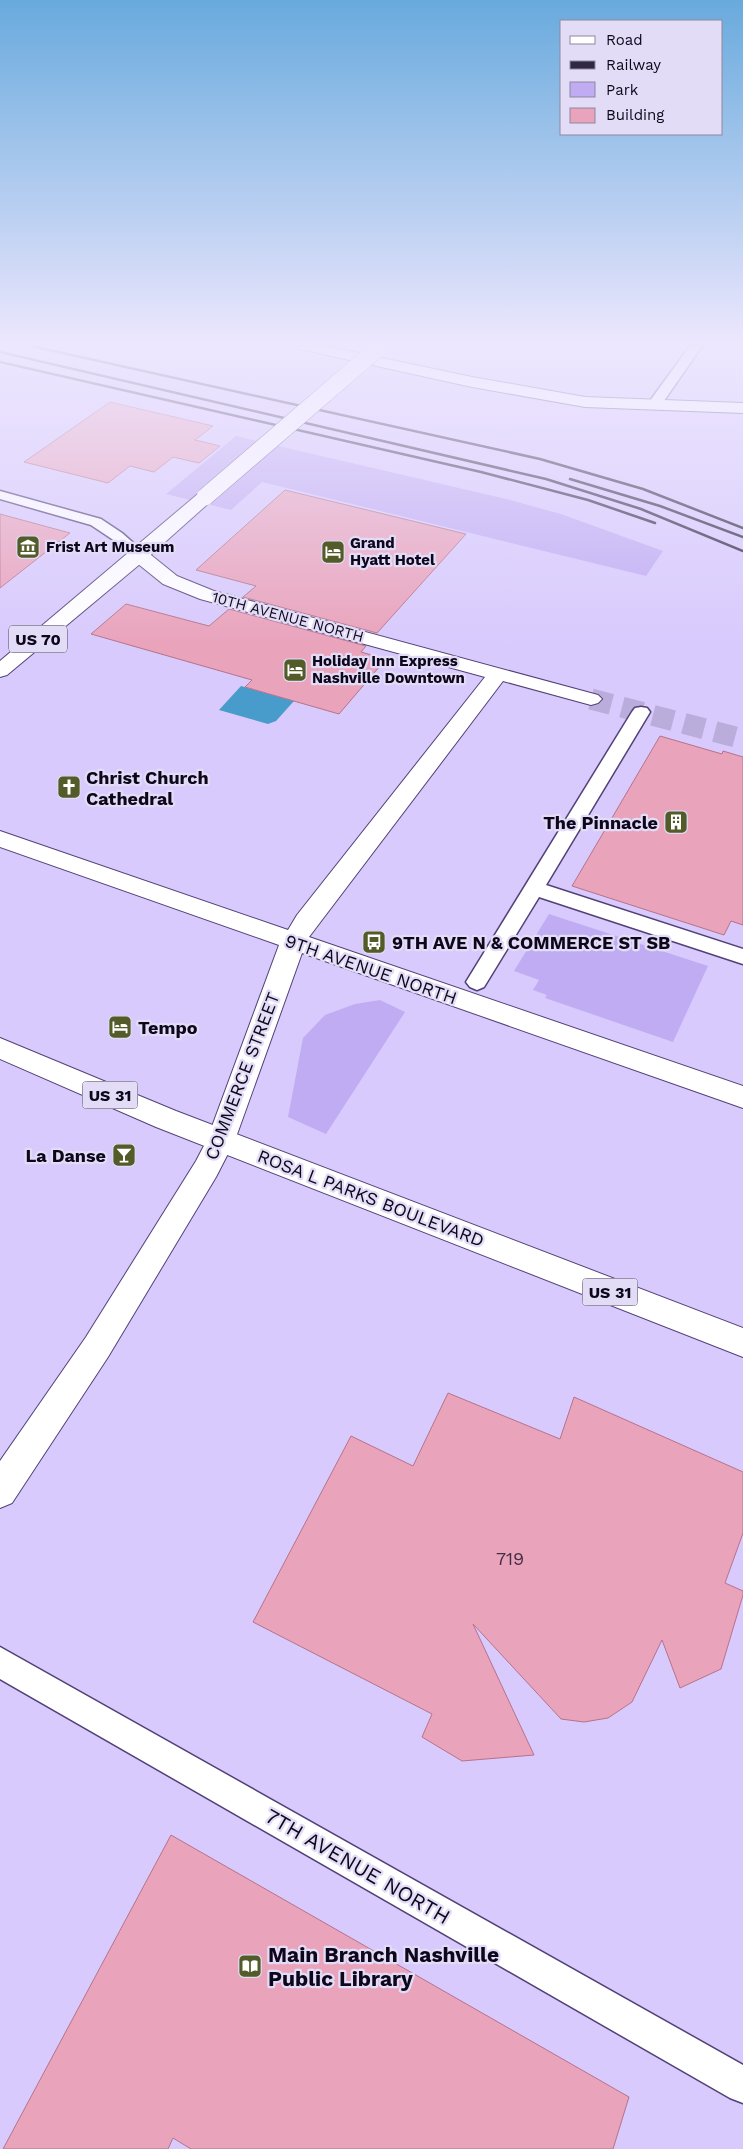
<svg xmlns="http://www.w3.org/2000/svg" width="743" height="2149" font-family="'Work Sans',sans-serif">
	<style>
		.green { fill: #c0acf3 }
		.water { fill: #489ccc }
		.building { fill: #e9a3bb; stroke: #b5738b }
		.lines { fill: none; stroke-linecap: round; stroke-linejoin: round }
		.secondary-tunnel { stroke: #baaddb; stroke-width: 21; stroke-dasharray: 21 11; stroke-linecap: butt }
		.street-casing { stroke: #524177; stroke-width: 3 }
		.secondary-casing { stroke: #524177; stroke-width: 2 }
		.primary-casing { stroke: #524177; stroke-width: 2 }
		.street { fill: #fff; fill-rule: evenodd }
		.secondary { fill: #fff; fill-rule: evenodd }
		.primary { fill: #fff; fill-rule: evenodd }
		.rail { stroke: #312843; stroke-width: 2.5 }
		.primary-bridge-casing { stroke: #524177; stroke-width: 18; stroke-linecap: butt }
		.primary-bridge { stroke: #fff; stroke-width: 17 }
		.labels { text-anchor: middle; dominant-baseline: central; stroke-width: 4.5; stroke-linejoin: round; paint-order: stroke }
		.far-poi-label { font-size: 15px; font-weight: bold; fill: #0e071c; stroke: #e2dcf6; text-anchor: start }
		.far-street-label { font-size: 15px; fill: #0e071c; stroke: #e2dcf6 }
		.shield { fill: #e2dcf6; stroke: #4e475d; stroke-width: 1 }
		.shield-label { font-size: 16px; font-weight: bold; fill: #0e071c }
		.poi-label { font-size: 18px; font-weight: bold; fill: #0e071c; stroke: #e2dcf6; text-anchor: start }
		.street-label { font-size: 18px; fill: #0e071c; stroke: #e2dcf6 }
		.near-number-label { font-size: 18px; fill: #452e44 }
		.near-street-label { font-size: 21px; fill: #0e071c; stroke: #e2dcf6 }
		.near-poi-label { font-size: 21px; font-weight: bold; fill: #0e071c; stroke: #e2dcf6; text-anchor: start }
	</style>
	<rect width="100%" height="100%" fill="#d8cafd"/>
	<path class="green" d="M 236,436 L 506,499 L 561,514 L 663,551 L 646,576 L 262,482 L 231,510 L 166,494 Z
		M 549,914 L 708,966 L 673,1042 L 545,998 L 547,995 L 533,990 L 539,980 L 514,971 Z
		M 380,1000 L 405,1012 L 326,1134 L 288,1117 L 303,1038 L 325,1015 L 355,1004 Z"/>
	<path class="water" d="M 241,686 L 294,701 L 276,721 L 268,724 L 219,710 Z"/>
	<path class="building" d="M 110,402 L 213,426 L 195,440 L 220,446 L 199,463 L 173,457 L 154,472 L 130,466 L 108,483 L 24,462 Z
		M 285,490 L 466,534 L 377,633 L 243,597 L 256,586 L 196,570 Z
		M 0,514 L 70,533 L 0,588 Z
		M 126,604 L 209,626 L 229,609 L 366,646 L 361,652 L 386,659 L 339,714 L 245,687 L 252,680 L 91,634 Z
		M 660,736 L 722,754 L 723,751 L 743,757 L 743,925 L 731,921 L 724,935 L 572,886 Z
		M 448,1393 L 560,1439 L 574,1397 L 743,1472 L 743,1533 L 725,1583 L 743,1591 L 743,1595 L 721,1669 L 680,1688 L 662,1640 L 632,1702 L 608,1718 L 584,1722 L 561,1719 L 473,1624 L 534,1755 L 462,1761 L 422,1737 L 432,1714 L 253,1622 L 351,1436 L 413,1466 Z
		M 171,1835 L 629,2097 L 613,2149 L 191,2149 L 173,2138 L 168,2149 L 3,2149 Z"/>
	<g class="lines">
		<path class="secondary-tunnel" d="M 591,699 L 743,739"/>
		<g class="street-casing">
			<path id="street" d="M 690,346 L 702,346 L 659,408 L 649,408 L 647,405 Z
				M 0,491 L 101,519 L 122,533 L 147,555 L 144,558 L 134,558 L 112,539 L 91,525 L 0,499 Z
				M 641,707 L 647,708 L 650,712 L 546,885 L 743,949 L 743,964 L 539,897 L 484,987 L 477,990 L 470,987 L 466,982 L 632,712 L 635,708 Z
				M 0,1647 L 743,2065 L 743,2103 L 730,2098 L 0,1679 Z"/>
		</g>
		<g class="secondary-casing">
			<path id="secondary" d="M 297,346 L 325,346 L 472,377 L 585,397 L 743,403 L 743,413 L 585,407 L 472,387 L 304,350 L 299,349 Z
				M 139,549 L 146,551 L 177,576 L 214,591 L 598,695 L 602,699 L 598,703 L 591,705 L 503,681 L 309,937 L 743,1086 L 743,1108 L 302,953 L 235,1140 L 216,1177 L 108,1357 L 12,1503 L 0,1508 L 0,1461 L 86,1337 L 196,1161 L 207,1140 L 279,945 L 0,847 L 0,831 L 288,930 L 297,915 L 485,677 L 200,599 L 163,584 L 132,559 L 130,555 L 132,551 Z"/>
		</g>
		<g class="primary-casing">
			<path id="primary" d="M 205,492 L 211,493 L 214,497 L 211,501 L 146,559 L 7,675 L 0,677 L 0,661 L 199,493 Z
				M 0,1038 L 176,1111 L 743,1328 L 743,1357 L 156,1127 L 0,1059 Z"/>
		</g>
		<use href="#street" class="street"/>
		<use href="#secondary" class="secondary"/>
		<use href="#primary" class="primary"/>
		<path class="rail" d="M 31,346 L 540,459 L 643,489 L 743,528
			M 0,352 L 546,479 L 641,509 L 743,551
			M 0,362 L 481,472 L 588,500 L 655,523
			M 570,479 L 660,506 L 743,537"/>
		<g class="primary-bridge-casing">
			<path id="primary-bridge" d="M 205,497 L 376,350"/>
		</g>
		<use href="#primary-bridge" class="primary-bridge"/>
	</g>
	<linearGradient id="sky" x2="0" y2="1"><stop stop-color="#68aadd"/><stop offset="0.53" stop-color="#ede7fe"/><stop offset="1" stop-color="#ede7fe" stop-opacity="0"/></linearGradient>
	<rect width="743" height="647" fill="url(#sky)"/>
	<defs>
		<g id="museum-square" transform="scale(1.25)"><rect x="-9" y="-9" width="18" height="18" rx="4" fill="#535b29" stroke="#e2dcf6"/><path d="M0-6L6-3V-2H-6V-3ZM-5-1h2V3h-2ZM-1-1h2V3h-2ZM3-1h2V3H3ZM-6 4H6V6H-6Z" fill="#fff"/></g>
		<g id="hotel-square" transform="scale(1.25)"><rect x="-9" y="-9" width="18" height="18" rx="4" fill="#535b29" stroke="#e2dcf6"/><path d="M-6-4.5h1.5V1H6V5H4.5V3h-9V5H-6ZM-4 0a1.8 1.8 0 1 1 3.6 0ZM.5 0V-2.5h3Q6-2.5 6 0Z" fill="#fff"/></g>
		<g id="church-square" transform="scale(1.25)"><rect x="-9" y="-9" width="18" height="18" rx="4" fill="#535b29" stroke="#e2dcf6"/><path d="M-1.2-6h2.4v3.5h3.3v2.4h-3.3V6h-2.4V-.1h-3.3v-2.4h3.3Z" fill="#fff"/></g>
		<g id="building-square" transform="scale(1.25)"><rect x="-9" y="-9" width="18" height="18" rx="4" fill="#535b29" stroke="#e2dcf6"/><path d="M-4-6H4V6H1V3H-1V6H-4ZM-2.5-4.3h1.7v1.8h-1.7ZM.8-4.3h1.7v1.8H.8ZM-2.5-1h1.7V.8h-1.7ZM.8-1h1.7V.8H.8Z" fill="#fff"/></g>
		<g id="bus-square" transform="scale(1.25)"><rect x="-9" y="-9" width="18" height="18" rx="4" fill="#535b29" stroke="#e2dcf6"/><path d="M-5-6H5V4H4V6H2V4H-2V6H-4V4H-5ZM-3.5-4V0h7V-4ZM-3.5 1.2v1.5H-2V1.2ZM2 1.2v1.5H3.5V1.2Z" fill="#fff"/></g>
		<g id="bar-square" transform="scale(1.25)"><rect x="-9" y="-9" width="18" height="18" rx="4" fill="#535b29" stroke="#e2dcf6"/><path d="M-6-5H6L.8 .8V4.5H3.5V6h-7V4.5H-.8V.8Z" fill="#fff"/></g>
		<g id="library-square" transform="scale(1.25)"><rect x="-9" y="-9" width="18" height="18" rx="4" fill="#535b29" stroke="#e2dcf6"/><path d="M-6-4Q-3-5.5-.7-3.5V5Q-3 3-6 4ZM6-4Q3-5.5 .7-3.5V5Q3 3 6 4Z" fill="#fff"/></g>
	</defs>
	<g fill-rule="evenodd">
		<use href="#museum-square" x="28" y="547"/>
		<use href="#hotel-square" x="333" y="552"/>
		<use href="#hotel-square" x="295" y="670"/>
		<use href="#church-square" x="69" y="787"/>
		<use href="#building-square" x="676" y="822"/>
		<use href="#bus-square" x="374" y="942"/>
		<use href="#hotel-square" x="120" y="1027"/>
		<use href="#bar-square" x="124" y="1155"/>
		<use href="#library-square" x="250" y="1966"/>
	</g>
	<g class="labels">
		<g class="far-poi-label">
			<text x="350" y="543">Grand<tspan x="350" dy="17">Hyatt Hotel</tspan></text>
			<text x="46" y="547">Frist Art Museum</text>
			<text x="312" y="661">Holiday Inn Express<tspan x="312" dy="17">Nashville Downtown</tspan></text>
		</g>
		<g class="far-street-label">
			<text transform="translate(288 617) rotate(15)">10TH AVENUE NORTH</text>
		</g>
		<g class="shield">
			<rect x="9" y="625.5" width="58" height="27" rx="4"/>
			<rect x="82.5" y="1081.5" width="55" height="27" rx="4"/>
			<rect x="582.5" y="1278.5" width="55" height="27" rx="4"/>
		</g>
		<g class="shield-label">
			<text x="38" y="639">US 70</text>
			<text x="110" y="1095">US 31</text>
			<text x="610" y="1292">US 31</text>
		</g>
		<g class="poi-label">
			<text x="86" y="777">Christ Church<tspan x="86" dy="21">Cathedral</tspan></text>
			<text x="658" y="822" text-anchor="end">The Pinnacle</text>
			<text x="392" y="942">9TH AVE N &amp; COMMERCE ST SB</text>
			<text x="138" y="1027">Tempo</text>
			<text x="106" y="1155" text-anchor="end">La Danse</text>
		</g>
		<g class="street-label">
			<text transform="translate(371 969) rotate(19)">9TH AVENUE NORTH</text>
			<text transform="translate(242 1076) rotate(-69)">COMMERCE STREET</text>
			<text transform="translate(371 1198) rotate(21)">ROSA L PARKS BOULEVARD</text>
		</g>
		<g class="near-number-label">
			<text x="510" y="1558">719</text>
		</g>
		<g class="near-street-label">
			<text transform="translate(358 1866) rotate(30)">7TH AVENUE NORTH</text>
		</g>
		<g class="near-poi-label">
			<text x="268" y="1954">Main Branch Nashville<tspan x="268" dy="24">Public Library</tspan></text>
		</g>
	</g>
	<rect x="560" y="20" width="162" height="115" fill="#e2dcf6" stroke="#8d879f"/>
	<rect x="570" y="36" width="25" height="8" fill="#ffffff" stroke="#8d879f"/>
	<text x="606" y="45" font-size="15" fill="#0e071c">Road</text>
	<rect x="570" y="61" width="25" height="8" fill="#312843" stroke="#8d879f"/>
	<text x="606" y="70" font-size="15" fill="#0e071c">Railway</text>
	<rect x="570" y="82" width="25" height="15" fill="#c0acf3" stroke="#8d879f"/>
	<text x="606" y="95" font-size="15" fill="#0e071c">Park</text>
	<rect x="570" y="108" width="25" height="15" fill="#e9a3bb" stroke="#8d879f"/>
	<text x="606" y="120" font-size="15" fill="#0e071c">Building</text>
</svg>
